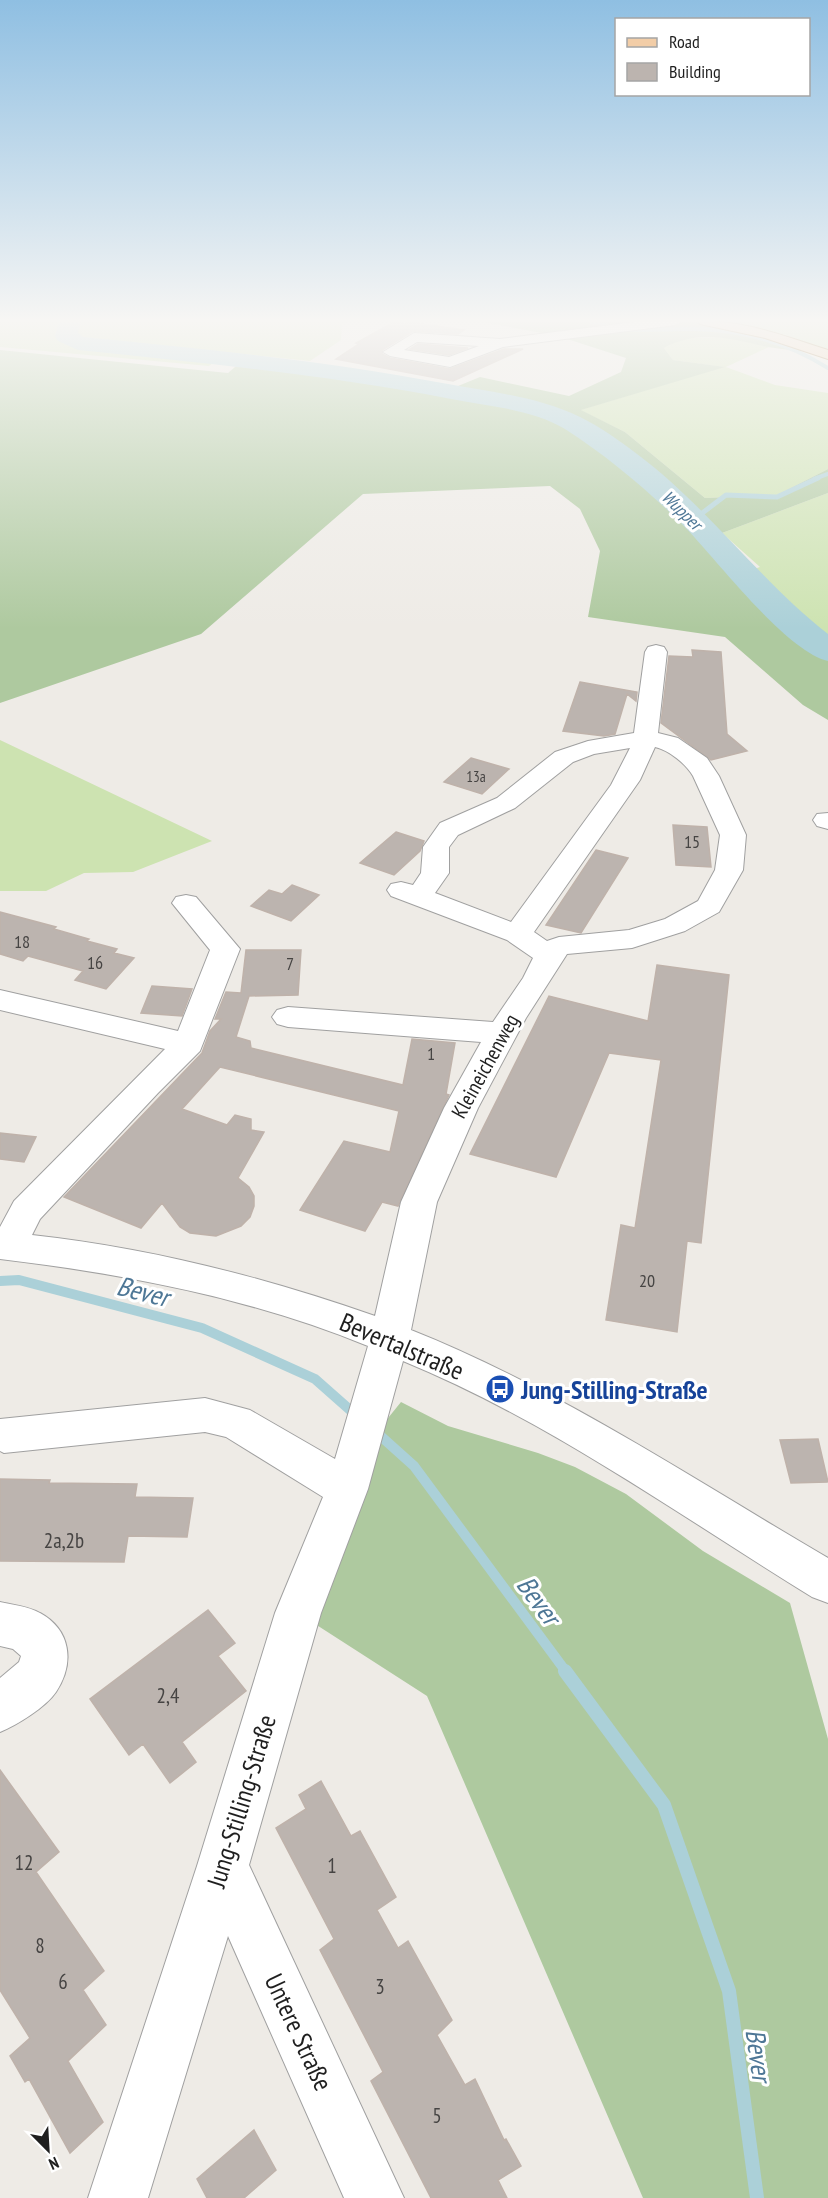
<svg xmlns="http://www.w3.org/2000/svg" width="828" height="2198" font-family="'PT Sans Narrow',sans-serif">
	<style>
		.grass { fill: #cde3b1 }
		.forest { fill: #aec99f }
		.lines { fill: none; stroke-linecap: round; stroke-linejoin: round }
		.stream-far3 { stroke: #abd0d8; stroke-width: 4 }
		.stream-far2 { stroke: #abd0d8; stroke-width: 5 }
		.stream-far1 { stroke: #abd0d8; stroke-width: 10 }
		.stream { stroke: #abd0d8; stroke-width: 14 }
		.river { fill: #abd0d8; fill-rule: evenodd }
		.building { fill: #bcb4af; stroke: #bfb2aa; stroke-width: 1.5 }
		.minor-casing { stroke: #a0a0a0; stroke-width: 2 }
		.major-casing { stroke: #8a5a0f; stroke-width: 2 }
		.minor { fill: #fff; fill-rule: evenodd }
		.major { fill: #f2cda7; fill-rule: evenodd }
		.labels { text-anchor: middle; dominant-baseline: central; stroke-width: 6; stroke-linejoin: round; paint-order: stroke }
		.far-number-label { font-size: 15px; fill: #464443 }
		.far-water-label { font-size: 18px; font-style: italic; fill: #4e7796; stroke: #fff }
		.number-label { font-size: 18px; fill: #464443 }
		.street-label { font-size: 21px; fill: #1f1f1f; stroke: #fff }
		.near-number-label { font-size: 21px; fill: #464443 }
		.near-street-label { font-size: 26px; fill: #1f1f1f; stroke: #fff }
		.near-transit-label { font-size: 26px; font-weight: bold; fill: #164399; stroke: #fff; text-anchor: start }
		.near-water-label { font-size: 27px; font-style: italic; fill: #4e7796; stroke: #fff }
	</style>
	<rect width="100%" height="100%" fill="#eeebe6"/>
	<path class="grass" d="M 0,321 L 354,321 L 342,324 L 341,340 L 310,361 L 61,335 L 65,343 L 77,346 L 220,358 L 209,366 L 0,347 Z
		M 828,321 L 828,351 L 727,322 L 731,321 Z
		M 727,337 L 769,347 L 726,367 L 775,385 L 828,393 L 828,469 L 777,495 L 705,498 L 625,432 L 580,410 L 723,367 L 673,360 L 664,348 L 683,338 Z
		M 828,493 L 828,641 L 748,571 L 760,567 L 722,533 Z
		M 0,741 L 0,740 L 212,841 L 133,872 L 84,873 L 46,891 L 0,891 Z"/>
	<path class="forest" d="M 477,321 L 705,321 L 824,354 C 805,351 786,350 768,347 C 730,339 700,329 664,348 L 673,360 L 725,367 L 581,410 L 625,432 L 705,498 L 777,495 L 828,469 L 828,493 L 722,533 L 695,525 L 625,467 L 649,491 L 748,571 L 828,641 L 828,720 L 803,705 L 725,637 L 588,617 L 600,551 L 580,509 L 550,486 L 363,494 L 201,634 L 0,703 L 0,350 L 228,373 L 242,361 L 385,381 L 441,393 L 480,377 L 569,396 L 621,372 L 626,358 L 558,336 Z
		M 401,1402 L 448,1426 L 538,1453 L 575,1467 L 626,1494 L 703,1551 L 790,1603 L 828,1739 L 828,2198 L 643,2198 L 427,1696 L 298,1613 L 355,1459 Z"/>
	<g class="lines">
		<path class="stream-far3" d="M 590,321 C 629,335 656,328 696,329 C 743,330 788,343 828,368
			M 814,479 L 828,474"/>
		<path class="stream-far2" d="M 691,517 L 701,514 L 726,495 L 777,497 L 818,478"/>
		<path class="stream-far1" d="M 0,1281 L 19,1280 L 202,1328 L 315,1379 L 358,1417
			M 375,1431 L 414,1466 L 567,1673"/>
		<path class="stream" d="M 565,1671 L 664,1805 L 729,1991 L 757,2198"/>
		<path class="river" d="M 59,321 L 81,321 L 78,333 L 83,337 C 206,349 327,361 448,384 C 492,392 539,397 580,417 C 599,426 620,441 637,454 C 707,506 759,580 828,634 L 828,661 C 784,650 715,557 681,523 C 645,488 607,456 565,429 C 532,409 487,406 451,399 C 328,375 203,363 78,350 L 58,341 L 55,336 Z"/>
	</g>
	<path class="building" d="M 394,322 L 407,324 L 410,322 L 464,330 L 458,334 L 413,331 L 382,350 L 382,354 L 390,358 L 450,369 L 504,349 L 523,349 L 453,381 L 336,359 L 359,344 L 356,343 Z
		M 418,344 L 468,348 L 449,355 L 410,349 Z
		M 692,650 L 721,652 L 727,734 L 747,751 L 711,760 L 661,723 L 669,656 L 693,657 Z
		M 580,682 L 637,692 L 636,701 L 627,694 L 615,734 L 604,736 L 563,731 Z
		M 471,758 L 509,769 L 482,794 L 444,782 Z
		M 673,825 L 707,827 L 711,867 L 676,865 Z
		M 396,832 L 424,841 L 420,851 L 394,875 L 360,863 Z
		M 596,850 L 628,858 L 581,933 L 546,925 Z
		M 292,885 L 319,895 L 291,921 L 251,906 L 269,890 L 282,894 Z
		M 0,912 L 56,927 L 54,929 L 89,939 L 87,941 L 117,949 L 114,953 L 134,958 L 106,989 L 75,980 L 83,971 L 28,956 L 23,961 L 0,954 Z
		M 246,950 L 301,950 L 298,995 L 249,996 L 236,1037 L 250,1041 L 251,1048 L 403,1085 L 412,1039 L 455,1043 L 446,1094 L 449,1095 L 398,1206 L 382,1202 L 365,1231 L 300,1210 L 344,1141 L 390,1152 L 399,1111 L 220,1067 L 182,1109 L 227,1125 L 235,1115 L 251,1119 L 251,1130 L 264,1132 L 238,1178 L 249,1187 L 254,1196 L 254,1206 L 250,1217 L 241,1226 L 216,1236 L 190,1233 L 180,1227 L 162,1203 L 141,1228 L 64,1197 L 202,1053 L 210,1031 L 221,1019 L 215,1019 L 226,992 L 241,993 Z
		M 657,965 L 729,975 L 701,1243 L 687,1241 L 677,1332 L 606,1320 L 621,1225 L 635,1228 L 661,1060 L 609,1053 L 556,1177 L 470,1154 L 549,996 L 648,1021 Z
		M 152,986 L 192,989 L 182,1016 L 141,1013 Z
		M 0,1133 L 36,1137 L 24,1162 L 0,1159 Z
		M 818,1439 L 828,1482 L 791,1483 L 780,1440 Z
		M 0,1479 L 50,1480 L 49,1483 L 137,1484 L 135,1497 L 193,1498 L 187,1537 L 128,1536 L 124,1562 L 0,1561 Z
		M 208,1610 L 235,1643 L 218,1656 L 246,1691 L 182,1742 L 196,1762 L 170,1783 L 143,1744 L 129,1755 L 90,1699 Z
		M 0,1770 L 59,1852 L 36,1872 L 104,1971 L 83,1990 L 106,2025 L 68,2061 L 103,2122 L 70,2153 L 29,2079 L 25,2082 L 10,2056 L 30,2038 L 0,1990 Z
		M 321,1781 L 351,1836 L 360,1831 L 396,1897 L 377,1910 L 398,1948 L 408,1941 L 452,2020 L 437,2035 L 465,2085 L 475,2079 L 504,2140 L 506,2139 L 521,2166 L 498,2180 L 507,2198 L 431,2198 L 371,2081 L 383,2072 L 320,1950 L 334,1939 L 276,1828 L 306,1809 L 299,1795 Z
		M 254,2130 L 276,2170 L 244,2198 L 207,2198 L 197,2179 Z"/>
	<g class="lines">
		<g class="minor-casing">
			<path id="minor" d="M 642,321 L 682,321 L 675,325 L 503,347 L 450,367 L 390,356 L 383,352 L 414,333 L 500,339 ZM 417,342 L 479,346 L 449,357 L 404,350 Z
				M 656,645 L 664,647 L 667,652 L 658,733 L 678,738 L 707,758 L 719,776 L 746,835 L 743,870 L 719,912 L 685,931 L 632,948 L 567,954 L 526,1018 L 478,1108 L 437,1202 L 411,1330 C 559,1389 691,1478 828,1558 L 828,1603 L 812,1597 C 679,1515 549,1421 403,1361 L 368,1489 L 321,1613 L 249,1865 L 404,2198 L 344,2198 L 228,1936 L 148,2198 L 88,2198 L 197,1866 L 275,1613 L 323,1497 L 226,1437 L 205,1432 L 4,1453 L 0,1451 L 0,1419 L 205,1398 L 250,1410 L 335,1459 L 368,1346 C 251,1298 125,1274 0,1259 L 0,1227 L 14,1201 L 165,1049 L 0,1010 L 0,990 L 178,1031 L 210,950 L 172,903 L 176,897 L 186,895 L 196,897 L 240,949 L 200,1051 L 158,1093 L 40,1219 L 32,1235 C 150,1248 264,1277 375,1316 L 401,1202 L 444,1108 L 481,1042 L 288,1027 L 277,1024 L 272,1017 L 277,1010 L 288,1007 L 493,1022 L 523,978 L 533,958 L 507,940 L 391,896 L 387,890 L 391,884 L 401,882 L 413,885 L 421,873 L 423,847 L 440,823 L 497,798 L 555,752 L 588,741 L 634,733 L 645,652 L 648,647 ZM 655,747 C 669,750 686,764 693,776 L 720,835 L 715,870 L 698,901 L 665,919 L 629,930 L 559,937 L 547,941 L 534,932 L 640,780 ZM 630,748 L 611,785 L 511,922 L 435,893 L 449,873 L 449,847 L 458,835 L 515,808 L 573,762 L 594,754 Z
				M 828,813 L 828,829 L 817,826 L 813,820 L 817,814 Z
				M 0,1602 C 13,1605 28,1606 40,1613 C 71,1630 75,1663 56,1692 C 46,1707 17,1725 0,1732 L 0,1678 L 19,1662 L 21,1656 L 13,1649 L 0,1646 Z"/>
		</g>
		<g class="major-casing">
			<path id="major" d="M 698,321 C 743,320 785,336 828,350 L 828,359 L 765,338 L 700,324 Z"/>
		</g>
		<use href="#minor" class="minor"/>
		<use href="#major" class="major"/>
	</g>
	<linearGradient id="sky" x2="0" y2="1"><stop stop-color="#8fbfe2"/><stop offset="0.51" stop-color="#f7f6f4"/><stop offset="1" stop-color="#f7f6f4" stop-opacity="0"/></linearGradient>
	<rect width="828" height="629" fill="url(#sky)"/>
	<defs>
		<g id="bus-disc" transform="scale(1.5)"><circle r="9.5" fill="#1a4fb4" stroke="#fff"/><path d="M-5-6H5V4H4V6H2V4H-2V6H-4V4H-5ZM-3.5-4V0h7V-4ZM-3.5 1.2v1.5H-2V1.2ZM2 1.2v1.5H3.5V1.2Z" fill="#fff"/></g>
	</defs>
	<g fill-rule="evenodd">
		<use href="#bus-disc" x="500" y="1389"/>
	</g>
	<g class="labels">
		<g class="far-number-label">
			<text x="476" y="776">13a</text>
		</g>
		<g class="far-water-label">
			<text transform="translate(682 510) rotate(44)">Wupper</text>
		</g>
		<g class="number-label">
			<text x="692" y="841">15</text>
			<text x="22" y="941">18</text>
			<text x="95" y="962">16</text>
			<text x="290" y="963">7</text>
			<text x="431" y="1053">1</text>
			<text x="647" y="1280">20</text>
		</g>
		<g class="street-label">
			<text transform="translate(485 1066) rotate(-61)">Kleineichenweg</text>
		</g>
		<g class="near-number-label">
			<text x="64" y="1540">2a,2b</text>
			<text x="168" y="1695">2,4</text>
			<text x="24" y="1862">12</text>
			<text x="332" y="1865">1</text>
			<text x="40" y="1945">8</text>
			<text x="63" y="1981">6</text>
			<text x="380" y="1986">3</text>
			<text x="437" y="2115">5</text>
		</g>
		<g class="near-street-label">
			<text transform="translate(402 1346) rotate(23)">Bevertalstraße</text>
			<text transform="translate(241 1801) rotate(-73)">Jung-Stilling-Straße</text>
			<text transform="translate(299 2032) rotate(65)">Untere Straße</text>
		</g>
		<g class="near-transit-label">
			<text x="521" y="1389">Jung-Stilling-Straße</text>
		</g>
		<g class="near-water-label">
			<text transform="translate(143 1291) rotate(14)">Bever</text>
			<text transform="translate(539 1600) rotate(54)">Bever</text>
			<text transform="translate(759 2055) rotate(82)">Bever</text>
		</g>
	</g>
	<rect x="615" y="18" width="195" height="78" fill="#ffffff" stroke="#a5a5a5" stroke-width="1.5"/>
	<rect x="627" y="38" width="30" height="9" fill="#f2cda7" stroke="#a5a5a5" stroke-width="1.5"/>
	<text x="669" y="48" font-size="18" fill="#1f1f1f">Road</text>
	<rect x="627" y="63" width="30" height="18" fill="#bcb4af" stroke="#a5a5a5" stroke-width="1.5"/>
	<text x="669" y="78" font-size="18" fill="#1f1f1f">Building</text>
	<g transform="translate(48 2150) rotate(156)" stroke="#ffffff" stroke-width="4.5" paint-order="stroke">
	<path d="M0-4.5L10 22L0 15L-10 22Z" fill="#1f1f1f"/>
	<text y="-9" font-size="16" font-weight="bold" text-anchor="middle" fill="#1f1f1f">N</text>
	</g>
</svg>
